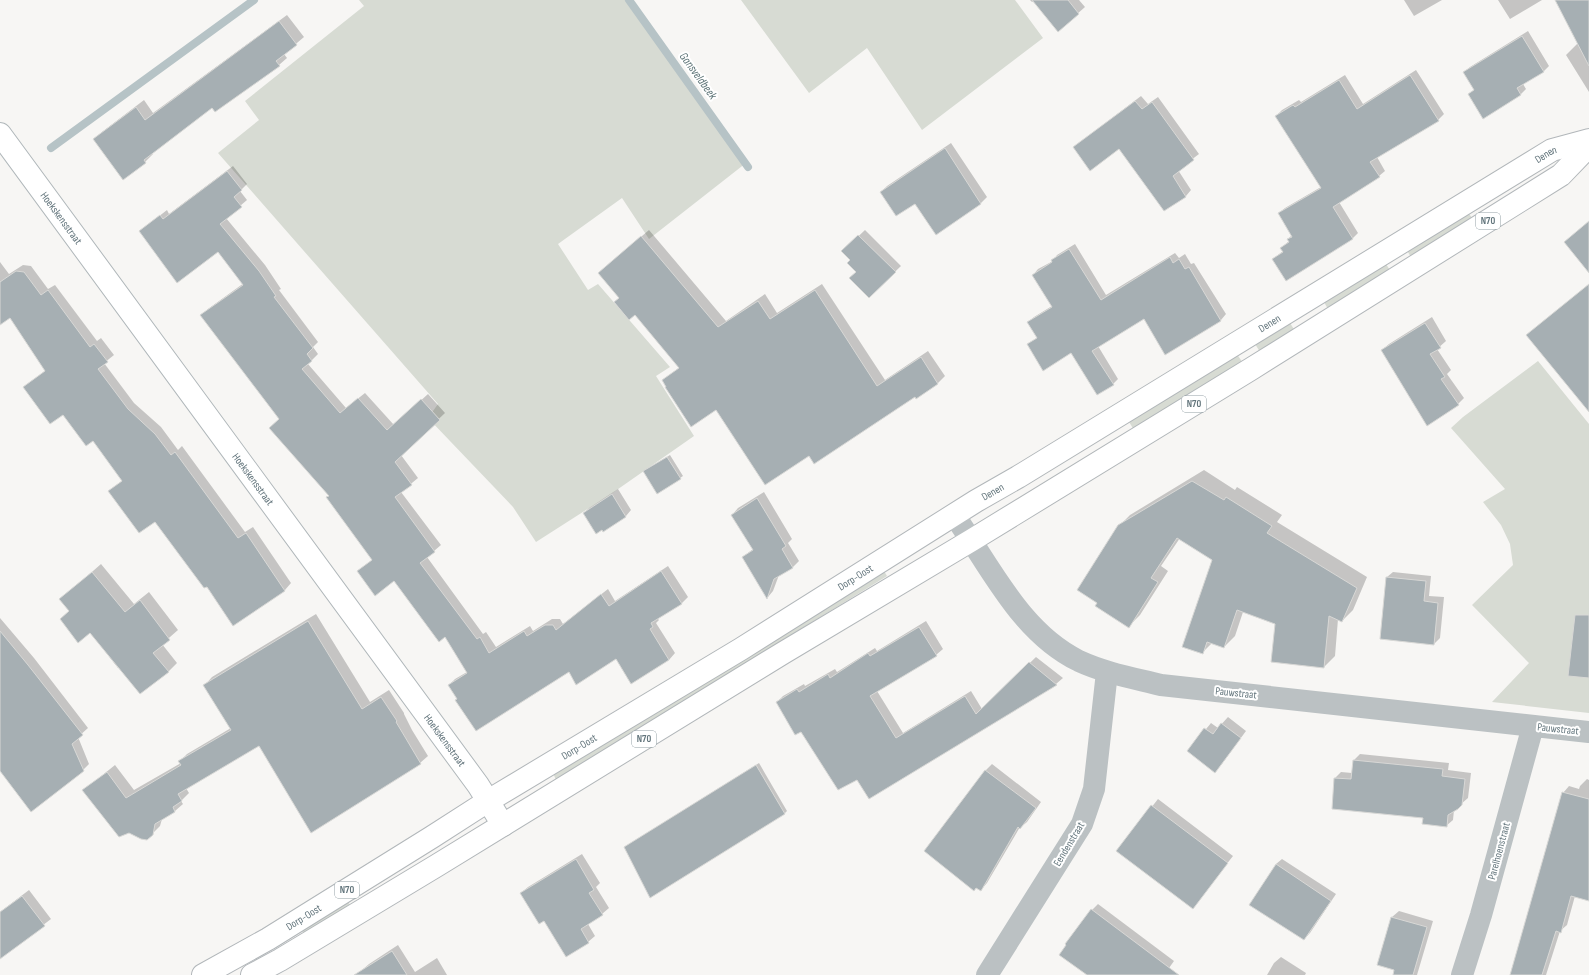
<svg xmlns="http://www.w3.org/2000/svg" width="1589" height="975" font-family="'Sofia Sans Condensed',sans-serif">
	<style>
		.green { fill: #d7dbd3 }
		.shadow { fill: #0003 }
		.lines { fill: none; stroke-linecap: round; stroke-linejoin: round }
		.stream { stroke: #b6c3c6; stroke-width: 8 }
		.building { fill: #a6afb3; stroke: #d8d8d6 }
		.secondary-casing { stroke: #b0b7ba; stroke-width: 24 }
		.primary-casing { stroke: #b2b7ba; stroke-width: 24 }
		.street { stroke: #bbc1c3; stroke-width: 22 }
		.secondary { stroke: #fff; stroke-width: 22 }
		.primary { stroke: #fff; stroke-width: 22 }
		.labels { text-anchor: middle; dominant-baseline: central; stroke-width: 4; stroke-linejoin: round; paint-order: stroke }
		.shield { fill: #fff; stroke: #929fa4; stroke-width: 1 }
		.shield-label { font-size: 10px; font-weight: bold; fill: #64767d }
		.street-label { font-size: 11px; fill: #64767d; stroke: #fff }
		.water-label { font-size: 12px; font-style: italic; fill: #5e7578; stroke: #fff }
	</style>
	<rect width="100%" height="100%" fill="#f7f6f4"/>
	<path class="green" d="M 359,0 L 626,0 L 746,163 L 649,239 L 622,198 L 558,244 L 588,290 L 598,284 L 670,367 L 656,376 L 694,436 L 611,494 L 536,542 L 513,507 L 428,418 L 438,404 L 218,153 L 259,120 L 245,101 L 364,6 Z
		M 741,0 L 1015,0 L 1043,38 L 922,130 L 867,48 L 809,93 Z
		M 1469,214 L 1474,220 L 1412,259 L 1405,247 Z
		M 1383,259 L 1391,272 L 1328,309 L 1321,297 Z
		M 1287,318 L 1295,331 L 1260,352 L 1252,339 Z
		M 1234,350 L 1243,363 L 1134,430 L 1126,417 Z
		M 1538,361 L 1589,424 L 1589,713 L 1492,702 L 1529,663 L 1472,605 L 1513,565 L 1510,544 L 1501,525 L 1483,502 L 1505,489 L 1451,428 L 1463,417 Z
		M 884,571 L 887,576 L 556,780 L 553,773 Z
		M 347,900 L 350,905 L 304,934 L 301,928 Z"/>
	<path class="shadow" d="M 1030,0 L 1079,0 L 1085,7 L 1058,31 L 1034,1 L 1032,2 Z
		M 1404,0 L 1442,0 L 1414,16 Z
		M 1498,0 L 1542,0 L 1510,19 Z
		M 1556,0 L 1589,0 L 1589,92 L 1566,55 L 1578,43 Z
		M 287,15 L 304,37 L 284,54 L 287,58 L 279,65 L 216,111 L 212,106 L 152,153 L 153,154 L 145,162 L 94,139 L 102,132 L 144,100 L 153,113 Z
		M 1528,31 L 1549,66 L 1543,72 L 1523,84 L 1526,89 L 1520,95 L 1469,94 L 1475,89 L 1464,73 L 1470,67 Z
		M 1416,70 L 1444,114 L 1438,120 L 1377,157 L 1385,171 L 1379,176 L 1339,202 L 1358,233 L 1353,238 L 1286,280 L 1273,259 L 1283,251 L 1281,248 L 1289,241 L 1288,239 L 1292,235 L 1279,213 L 1285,208 L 1321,187 L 1276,116 L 1282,110 L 1299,100 L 1301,102 L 1345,75 L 1363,104 Z
		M 1141,96 L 1148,104 L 1158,97 L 1199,154 L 1178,170 L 1191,190 L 1186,196 L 1164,210 L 1120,147 L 1074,147 Z
		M 951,143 L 987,197 L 981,203 L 936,234 L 915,203 L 881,192 L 887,186 Z
		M 233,166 L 247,184 L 240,191 L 247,200 L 226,218 L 265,265 L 281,289 L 279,290 L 318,342 L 313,347 L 318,354 L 308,364 L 346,408 L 365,393 L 394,425 L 428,394 L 445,413 L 401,455 L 418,478 L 401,492 L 441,545 L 427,557 L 483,634 L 486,632 L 496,647 L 530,626 L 533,631 L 552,619 L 560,619 L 563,624 L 608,589 L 615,601 L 668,566 L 688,597 L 682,603 L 657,618 L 659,620 L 656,623 L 675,653 L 669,660 L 616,657 L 569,671 L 458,699 L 449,685 L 455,679 L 467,672 L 445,636 L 395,580 L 359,571 L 373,559 L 280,419 L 202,315 L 208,309 L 244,283 L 219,250 L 140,231 L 167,210 L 169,214 Z
		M 649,230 L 726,321 L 765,294 L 777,313 L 822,284 L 885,380 L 928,351 L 945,376 L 938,383 L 916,398 L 915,396 L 809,454 L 717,409 L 663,380 L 680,367 L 599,273 Z
		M 865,230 L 901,266 L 869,297 L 852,260 L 843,251 Z
		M 1075,244 L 1106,295 L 1175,253 L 1179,258 L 1185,254 L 1191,264 L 1194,263 L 1226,314 L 1221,320 L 1166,354 L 1144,318 L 1098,346 L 1118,379 L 1113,384 L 1071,352 L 1028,345 L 1038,337 L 1029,322 L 1034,317 L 1052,306 L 1033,275 L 1038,269 L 1053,261 L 1057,255 Z
		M 0,262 L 9,274 L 23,265 L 31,266 L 48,289 L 55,285 L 97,341 L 101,338 L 114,355 L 104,363 L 134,403 L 161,427 L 178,450 L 182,446 L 245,532 L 253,527 L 291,583 L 285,590 L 233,624 L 207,585 L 155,520 L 109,491 L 123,480 L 93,440 L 63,414 L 25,387 L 46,370 L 11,317 L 0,324 Z
		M 1432,317 L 1446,341 L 1437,349 L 1451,370 L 1447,374 L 1464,398 L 1458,404 L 1382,350 L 1389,344 Z
		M 670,455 L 683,476 L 680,478 L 644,471 Z
		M 1204,470 L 1235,490 L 1237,487 L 1282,515 L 1277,522 L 1367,577 L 1353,610 L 1342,621 L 1338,619 L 1335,656 L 1324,667 L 1276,623 L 1243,612 L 1235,636 L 1224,647 L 1212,643 L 1202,653 L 1214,560 L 1180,538 L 1161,566 L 1168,571 L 1140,615 L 1129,626 L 1119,526 L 1130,515 Z
		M 618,489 L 631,510 L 626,516 L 604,530 L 584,513 L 589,508 Z
		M 764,492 L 792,539 L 788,543 L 799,561 L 793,567 L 779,575 L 773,591 L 768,597 L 743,557 L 753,549 L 732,515 L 738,508 Z
		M 101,564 L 134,604 L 149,592 L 178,630 L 162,644 L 177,663 L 168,672 L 120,667 L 118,668 L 90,632 L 61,599 Z
		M 1393,572 L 1431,576 L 1429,596 L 1444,597 L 1440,638 L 1434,644 L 1387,577 Z
		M 316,614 L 370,702 L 389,690 L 404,713 L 404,714 L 412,730 L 428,756 L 420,763 L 260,745 L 186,788 L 189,793 L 181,801 L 183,804 L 175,811 L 162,819 L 160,826 L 147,839 L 84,790 L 115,765 L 134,790 L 181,763 L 180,761 L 187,754 L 231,728 L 205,685 L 212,677 Z
		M 0,618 L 34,658 L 88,728 L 78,737 L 89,764 L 83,770 L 0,769 Z
		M 926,621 L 943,649 L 936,655 L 877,691 L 903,733 L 971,691 L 982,709 L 1036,657 L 1063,678 L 1056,684 L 869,798 L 857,778 L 801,731 L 777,702 L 783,696 L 804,684 L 805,686 L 835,669 L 837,672 L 875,648 L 877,651 Z
		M 1228,717 L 1246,731 L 1221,765 L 1188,751 L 1211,723 L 1218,728 Z
		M 1360,754 L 1449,763 L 1448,770 L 1471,773 L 1468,798 L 1454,810 L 1453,820 L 1446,826 L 1335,778 L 1341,772 L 1352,773 L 1354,760 Z
		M 759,763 L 787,811 L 784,814 L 625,847 Z
		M 992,764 L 1041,802 L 1027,822 L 1020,828 L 1020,827 L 987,883 L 981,890 L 925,851 L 986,770 Z
		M 1587,779 L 1589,780 L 1589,900 L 1575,896 L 1567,925 L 1560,931 L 1546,975 L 1510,975 L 1563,793 L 1569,786 L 1579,789 L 1580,786 Z
		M 1158,799 L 1233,856 L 1193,907 L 1118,850 Z
		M 582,854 L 600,883 L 596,887 L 609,908 L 602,914 L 588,924 L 595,936 L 588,942 L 566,955 L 544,919 L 521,893 L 528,887 Z
		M 1282,859 L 1336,894 L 1310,933 L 1304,939 L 1276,864 Z
		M 29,890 L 51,919 L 0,958 L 0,912 Z
		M 1098,904 L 1174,961 L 1164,975 L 1088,975 L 1092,910 Z
		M 1399,911 L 1433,921 L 1417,975 L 1394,975 L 1396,969 L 1381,955 L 1392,917 Z
		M 398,945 L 415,972 L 437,958 L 447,975 L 365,975 L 362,970 L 369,964 Z
		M 1281,957 L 1306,973 L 1305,975 L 1267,975 L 1274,963 Z"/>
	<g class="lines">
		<path class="stream" d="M 629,0 L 748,167
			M 51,148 L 254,0"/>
	</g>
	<path class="building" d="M 1032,0 L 1068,0 L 1079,14 L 1058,32 Z
		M 1555,0 L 1589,0 L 1589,66 Z
		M 279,21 L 297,45 L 276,61 L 280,66 L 215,112 L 212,108 L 144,160 L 146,163 L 123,180 L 93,139 L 136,107 L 145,120 Z
		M 1522,36 L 1544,72 L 1517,88 L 1521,95 L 1483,119 L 1468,94 L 1474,90 L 1463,72 Z
		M 1410,75 L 1439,121 L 1370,162 L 1380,177 L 1333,207 L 1353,239 L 1286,281 L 1272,259 L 1283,252 L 1280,248 L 1289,242 L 1287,239 L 1292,237 L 1278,213 L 1321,188 L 1275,116 L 1293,105 L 1295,107 L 1339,80 L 1357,109 Z
		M 1135,101 L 1142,109 L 1152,102 L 1194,160 L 1173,176 L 1186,197 L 1164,211 L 1119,149 L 1090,171 L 1073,147 Z
		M 945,148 L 981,204 L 936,235 L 915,204 L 896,216 L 880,192 Z
		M 227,171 L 242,190 L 234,197 L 242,207 L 220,224 L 259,271 L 276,296 L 274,297 L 313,348 L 307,354 L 312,361 L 302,369 L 340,413 L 358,398 L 387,430 L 421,399 L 440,420 L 395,462 L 412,485 L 395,497 L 435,552 L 420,563 L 477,639 L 480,637 L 489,653 L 524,631 L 527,636 L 545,625 L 553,625 L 556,630 L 601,594 L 609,606 L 661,571 L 682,604 L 651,623 L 653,627 L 650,629 L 669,660 L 631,684 L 616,659 L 576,685 L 569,672 L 476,731 L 455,700 L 457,699 L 448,685 L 467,673 L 445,637 L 439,642 L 394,581 L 375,596 L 357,571 L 372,560 L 326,497 L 329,496 L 269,428 L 279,419 L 200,315 L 243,285 L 218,252 L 177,283 L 139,231 L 160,215 L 163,219 Z
		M 1589,221 L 1589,273 L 1564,242 Z
		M 858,235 L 896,272 L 869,298 L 849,278 L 856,272 L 847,263 L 850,260 L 841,251 Z
		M 641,236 L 718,327 L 758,301 L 770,319 L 815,290 L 877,386 L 921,357 L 938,384 L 916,399 L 915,397 L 814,464 L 809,456 L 765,485 L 716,410 L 691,427 L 665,387 L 666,387 L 662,380 L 679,368 L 635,315 L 629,320 L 614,302 L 619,298 L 598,273 Z
		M 1069,249 L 1101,300 L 1170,257 L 1173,263 L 1179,259 L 1185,269 L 1189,267 L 1221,321 L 1165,355 L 1144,319 L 1092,351 L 1114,385 L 1097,395 L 1071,353 L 1043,371 L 1027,344 L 1037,338 L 1027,322 L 1052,307 L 1032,275 L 1052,262 L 1051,260 Z
		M 16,271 L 24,272 L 41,295 L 48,290 L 90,347 L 94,344 L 108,362 L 98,369 L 128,409 L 155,434 L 171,455 L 175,452 L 238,538 L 246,533 L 285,591 L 233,626 L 207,587 L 204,588 L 155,522 L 139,533 L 108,491 L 122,481 L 93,441 L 86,446 L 63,415 L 50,424 L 23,387 L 45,371 L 10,318 L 0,325 L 0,282 Z
		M 1589,284 L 1589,412 L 1526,335 Z
		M 1425,323 L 1441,348 L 1430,354 L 1445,377 L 1441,379 L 1459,405 L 1427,426 L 1381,350 Z
		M 667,457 L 681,479 L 657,494 L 643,471 Z
		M 1192,481 L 1224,500 L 1226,497 L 1272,526 L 1267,533 L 1357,588 L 1342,622 L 1329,616 L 1324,668 L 1271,662 L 1275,624 L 1237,610 L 1224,648 L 1207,642 L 1203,654 L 1182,647 L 1212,560 L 1177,538 L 1151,578 L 1158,582 L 1129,628 L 1095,606 L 1097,603 L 1077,590 L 1118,525 Z
		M 612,494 L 626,517 L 603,532 L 602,530 L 596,534 L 583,513 Z
		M 757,498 L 786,546 L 782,549 L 793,568 L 774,579 L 767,599 L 742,557 L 753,550 L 731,515 Z
		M 92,572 L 125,612 L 140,600 L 170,640 L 153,653 L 169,672 L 140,694 L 90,633 L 78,643 L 60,619 L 69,611 L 59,599 Z
		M 1386,577 L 1426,581 L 1424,601 L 1438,603 L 1434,645 L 1380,639 Z
		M 1575,615 L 1589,615 L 1589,678 L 1568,676 Z
		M 308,621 L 362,709 L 381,697 L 397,721 L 396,722 L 405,737 L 421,764 L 311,833 L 259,746 L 178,794 L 182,801 L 173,807 L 175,812 L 155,824 L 153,835 L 147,840 L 141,839 L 129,833 L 119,837 L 82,790 L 107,772 L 126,798 L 181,765 L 178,761 L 231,730 L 203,685 Z
		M 919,627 L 937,656 L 870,696 L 896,738 L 965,696 L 976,714 L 1029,662 L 1057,685 L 869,799 L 857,780 L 838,790 L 801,732 L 795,735 L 776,702 L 797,689 L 799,692 L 828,674 L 830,678 L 868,653 L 870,656 Z
		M 0,631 L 28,665 L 83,735 L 72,744 L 84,771 L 31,812 L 0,771 Z
		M 1221,723 L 1241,738 L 1215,773 L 1187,751 L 1204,728 L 1213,734 Z
		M 1353,760 L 1443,769 L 1442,776 L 1465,779 L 1462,805 L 1458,809 L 1448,815 L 1447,827 L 1422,824 L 1423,818 L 1332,809 L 1334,778 L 1351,779 Z
		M 756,765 L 785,814 L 650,898 L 624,847 Z
		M 985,770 L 1036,808 L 1020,829 L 1018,827 L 981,891 L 976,888 L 974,891 L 924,851 Z
		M 1562,792 L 1589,799 L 1589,901 L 1571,896 L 1561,933 L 1556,931 L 1542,975 L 1510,975 Z
		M 1151,805 L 1228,863 L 1193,909 L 1116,851 Z
		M 576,859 L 594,890 L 589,893 L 603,915 L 581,929 L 589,943 L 566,957 L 544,921 L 539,924 L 520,893 Z
		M 1276,864 L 1331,901 L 1304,940 L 1249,905 Z
		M 22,896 L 45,926 L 0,959 L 0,912 Z
		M 1091,909 L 1179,975 L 1087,975 L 1059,955 L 1066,945 L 1065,944 Z
		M 1391,917 L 1427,927 L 1413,975 L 1393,975 L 1394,970 L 1377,965 Z
		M 392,951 L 407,975 L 354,975 Z"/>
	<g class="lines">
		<g class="secondary-casing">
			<g id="secondary">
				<path id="s1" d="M 0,134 L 478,785 L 503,825"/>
			</g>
		</g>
		<g class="primary-casing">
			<g id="primary">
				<path id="s2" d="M 203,975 L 268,939 L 432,837 L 488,801 L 741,649 L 976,501 L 1018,477 L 1552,150 L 1589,140"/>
				<path d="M 252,975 L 280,960 L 436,866 L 783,653 L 972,540 L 1251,369 L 1561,175 L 1589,146"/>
			</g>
		</g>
		<path class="street" d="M 954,515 C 991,567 1020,632 1079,661 C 1105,673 1133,678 1161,685 L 1589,732
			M 987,975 L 1082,824 L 1094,789 L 1107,672
			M 1462,975 L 1481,915 L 1533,726"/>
		<use href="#secondary" class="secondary"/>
		<use href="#primary" class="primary"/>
	</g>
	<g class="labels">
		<g class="shield">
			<rect x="1476" y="213" width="24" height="16" rx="3"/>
			<rect x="1182" y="396" width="24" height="16" rx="3"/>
			<rect x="632" y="731" width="24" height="16" rx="3"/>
			<rect x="335" y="882" width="24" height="16" rx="3"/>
		</g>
		<g class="shield-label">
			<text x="1488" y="221">N70</text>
			<text x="1194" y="404">N70</text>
			<text x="644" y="739">N70</text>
			<text x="347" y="890">N70</text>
		</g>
		<g class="street-label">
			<text stroke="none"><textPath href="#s2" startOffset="1574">Denen</textPath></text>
			<text stroke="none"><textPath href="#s1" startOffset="104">Hoekskensstraat</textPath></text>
			<text stroke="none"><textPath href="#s2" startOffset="1250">Denen</textPath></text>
			<text stroke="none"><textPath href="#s1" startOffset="428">Hoekskensstraat</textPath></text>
			<text stroke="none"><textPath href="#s2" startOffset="926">Denen</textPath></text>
			<text stroke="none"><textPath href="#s2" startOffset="764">Dorp-Oost</textPath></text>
			<text transform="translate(1236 693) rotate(6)">Pauwstraat</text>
			<text transform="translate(1558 729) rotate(6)">Pauwstraat</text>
			<text stroke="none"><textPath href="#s1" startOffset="752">Hoekskensstraat</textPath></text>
			<text stroke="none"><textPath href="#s2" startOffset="440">Dorp-Oost</textPath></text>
			<text transform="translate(1069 844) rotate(-59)">Eendenstraat</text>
			<text transform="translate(1499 851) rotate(-75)">Parelhoenstraat</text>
			<text stroke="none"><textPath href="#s2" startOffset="116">Dorp-Oost</textPath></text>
		</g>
		<g class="water-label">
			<text transform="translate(698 76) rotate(54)">Gansveldbeek</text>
		</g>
	</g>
</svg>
